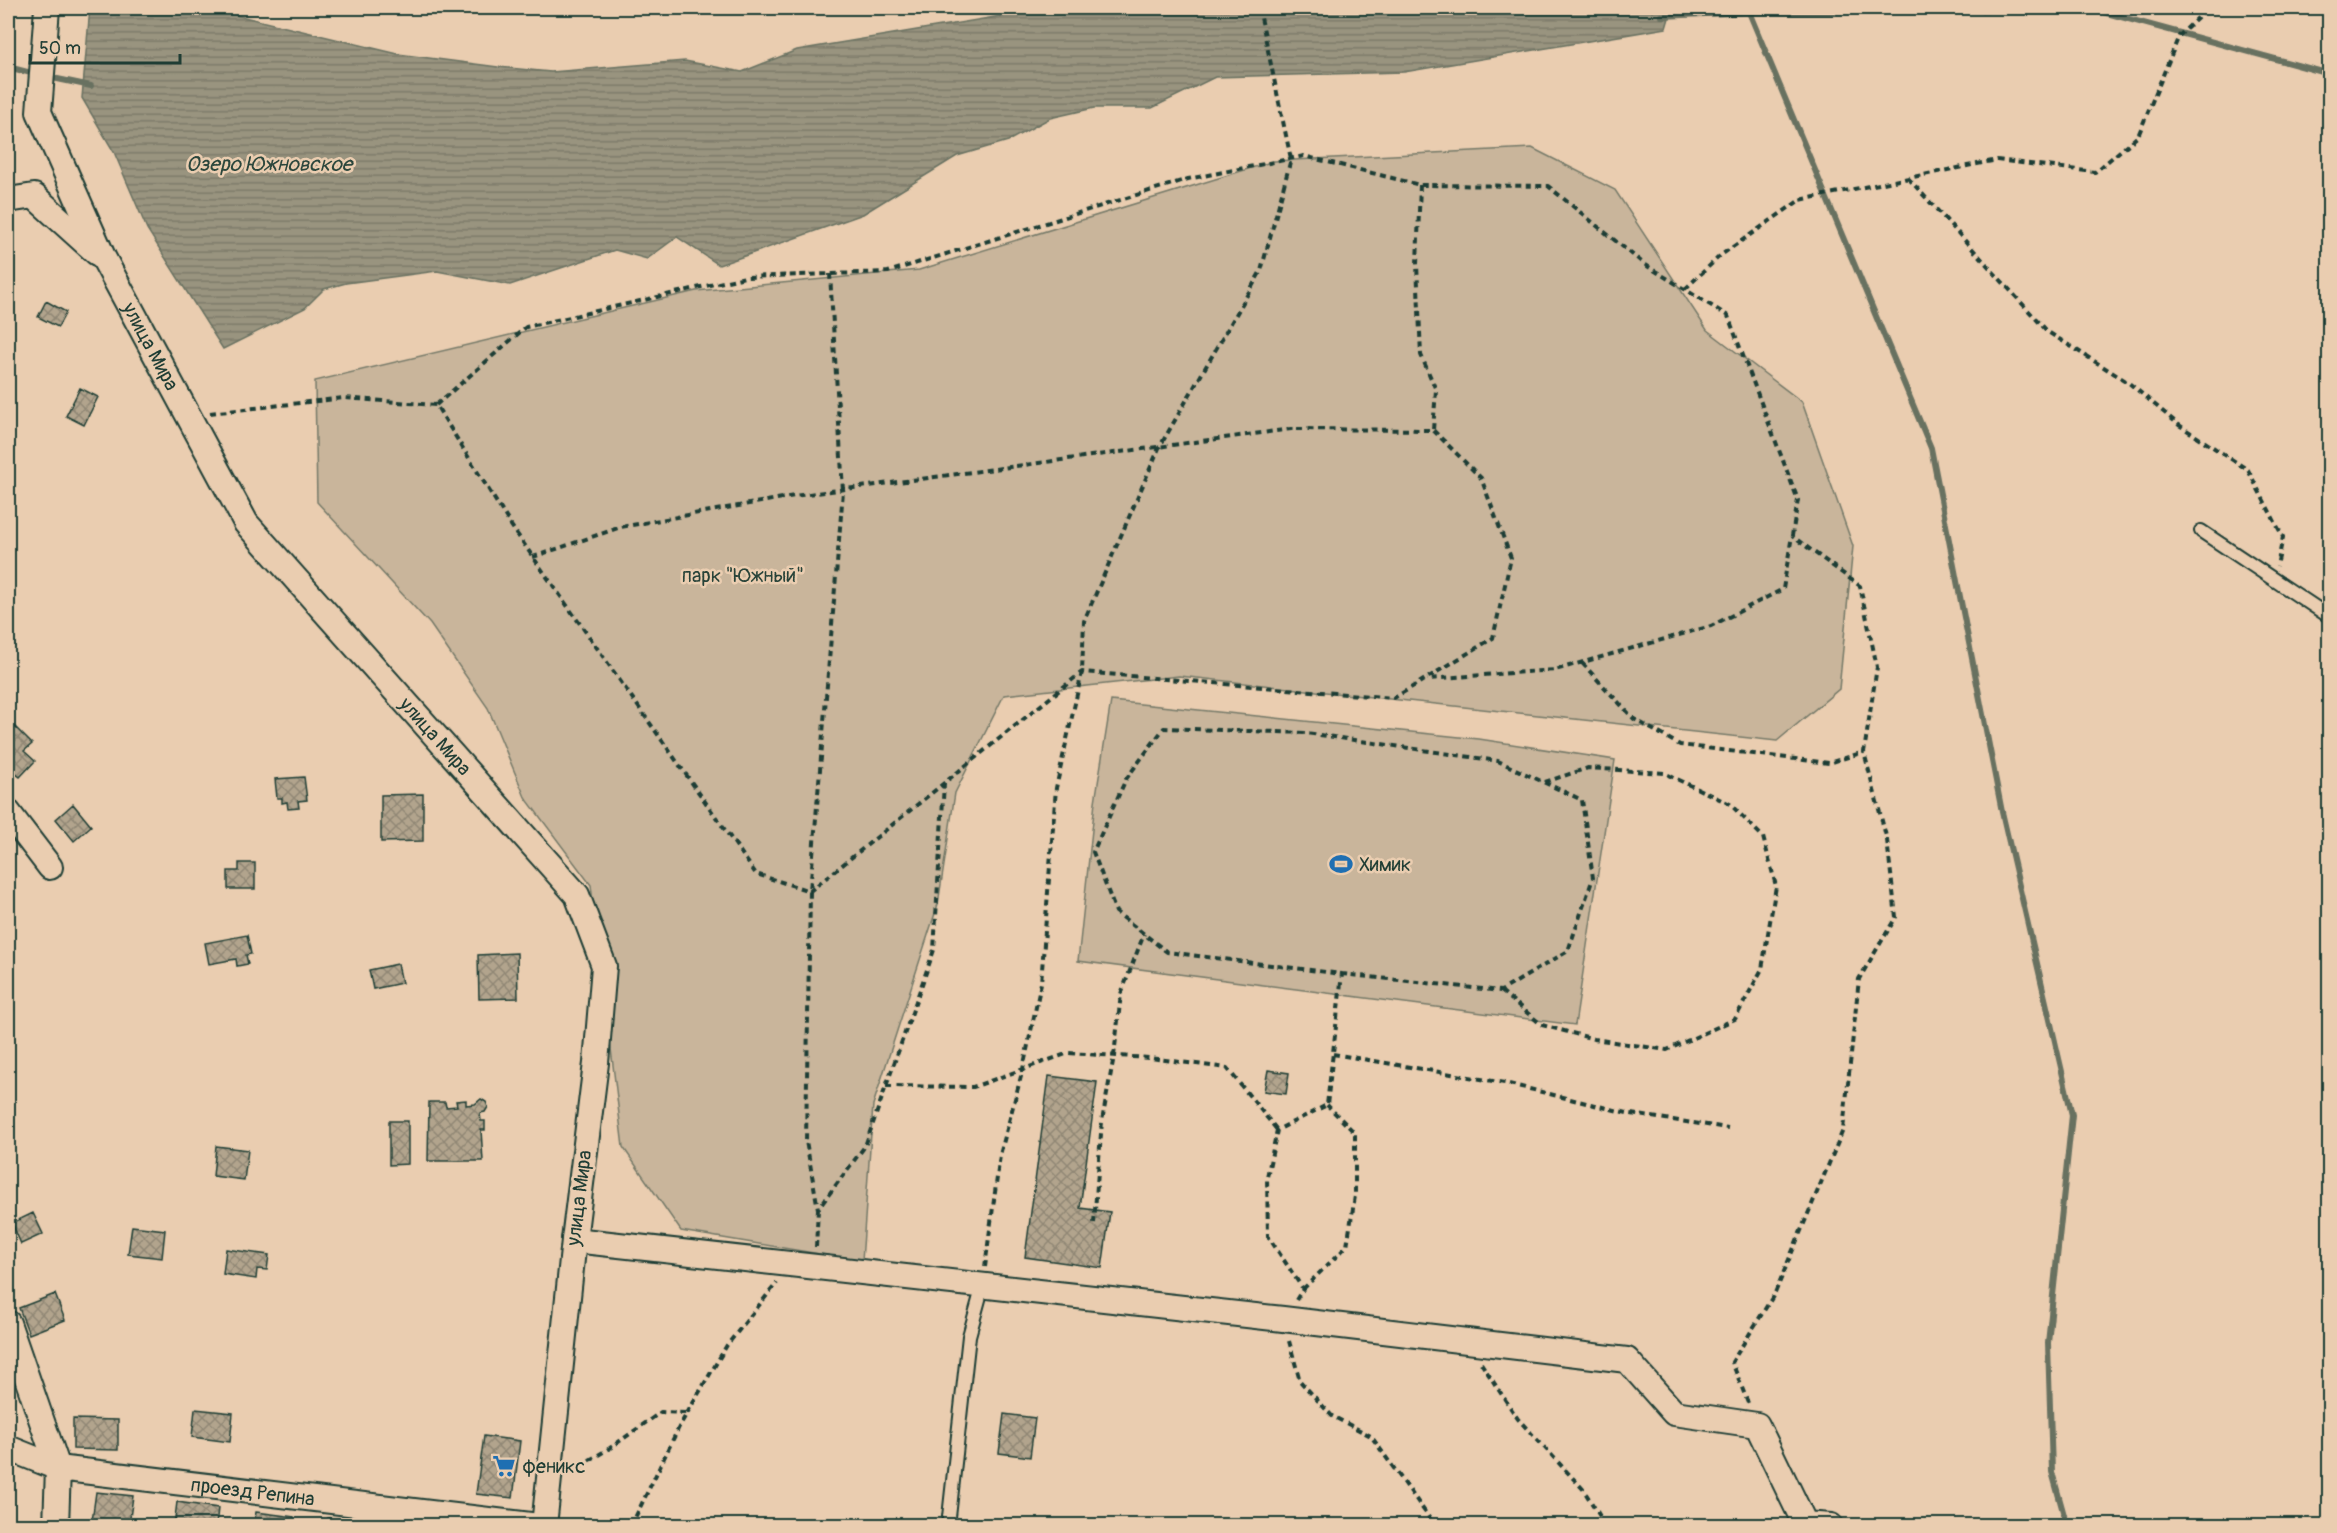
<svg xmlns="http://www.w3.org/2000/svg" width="2337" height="1533" font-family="Pangolin,sans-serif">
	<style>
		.green { fill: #c9b59b; stroke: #747968; stroke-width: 1.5 }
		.water { fill: url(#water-rules); stroke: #687161; stroke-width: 1.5 }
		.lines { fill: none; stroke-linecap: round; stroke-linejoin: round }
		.stream { stroke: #687161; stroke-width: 6 }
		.building { fill: url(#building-cross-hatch); stroke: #1f3d34; stroke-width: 1.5 }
		.lane-casing { stroke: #1f3d34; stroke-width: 16 }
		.street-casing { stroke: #1f3d34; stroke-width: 28 }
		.path { stroke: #1f3d34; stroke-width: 4; stroke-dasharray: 6 4.5; stroke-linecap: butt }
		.lane { stroke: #eacdb0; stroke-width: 12 }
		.street { stroke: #eacdb0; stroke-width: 24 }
		.labels { text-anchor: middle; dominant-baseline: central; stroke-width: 5; stroke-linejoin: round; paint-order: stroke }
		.street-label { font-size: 20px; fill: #1f3d34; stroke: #eacdb0 }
		.park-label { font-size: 20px; fill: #284339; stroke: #eacdb0 }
		.poi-label { font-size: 20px; fill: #1f3d34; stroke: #eacdb0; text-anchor: start }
		.water-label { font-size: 21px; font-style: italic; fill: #2b463c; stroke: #eacdb0 }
	</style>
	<defs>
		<pattern id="water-rules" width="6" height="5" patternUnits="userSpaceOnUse" patternTransform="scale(1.5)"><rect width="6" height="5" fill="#99947f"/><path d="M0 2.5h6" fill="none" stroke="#7c7a69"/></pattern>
		<pattern id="building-cross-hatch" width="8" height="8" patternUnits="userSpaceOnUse" patternTransform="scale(1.5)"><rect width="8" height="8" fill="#b2a48d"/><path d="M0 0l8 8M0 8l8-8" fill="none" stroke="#908774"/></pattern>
	</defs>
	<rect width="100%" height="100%" fill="#eacdb0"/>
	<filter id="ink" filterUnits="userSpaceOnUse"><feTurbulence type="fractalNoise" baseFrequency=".0167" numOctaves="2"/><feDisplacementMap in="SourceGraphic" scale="12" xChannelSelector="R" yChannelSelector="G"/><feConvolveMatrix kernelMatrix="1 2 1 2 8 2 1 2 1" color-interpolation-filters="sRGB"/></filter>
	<g filter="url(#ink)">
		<path class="green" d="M 1532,148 L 1615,190 L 1707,330 L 1802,402 L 1853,546 L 1839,689 L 1777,741 L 1179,676 L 1004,695 L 955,793 L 938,904 L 873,1105 L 862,1261 L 681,1231 L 623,1147 L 591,885 L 525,797 L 488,708 L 430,624 L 317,502 L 315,381 L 696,291 L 919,270 L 1274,161 Z
			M 1111,701 L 1479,739 L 1615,760 L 1575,1025 L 1078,961 L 1095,802 Z"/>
		<path class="water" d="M 90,8 L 214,8 L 219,11 L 398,54 L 498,67 L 551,72 L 685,61 L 742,72 L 797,50 L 1049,8 L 1672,8 L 1666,28 L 1404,72 L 1215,77 L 1152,108 L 1094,108 L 1050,118 L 1008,141 L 957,156 L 863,214 L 719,265 L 677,237 L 647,259 L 615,250 L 510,285 L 437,271 L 346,283 L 324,289 L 305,308 L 223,349 L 147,229 L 114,152 L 82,98 Z"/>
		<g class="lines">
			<path class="stream" d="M 1749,12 L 2092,9 L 2330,74
				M 1662,16 L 1749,12 L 1931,448 L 2002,812 L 2072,1115 L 2048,1343 L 2052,1472 L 2067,1526
				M 8,67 L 35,74
				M 48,77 L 91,86"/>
		</g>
		<path class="building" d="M 46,301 L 66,312 L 58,327 L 38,317 Z
			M 80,388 L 98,397 L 84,425 L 66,416 Z
			M 15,727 L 32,744 L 24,751 L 35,761 L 20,777 L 8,768 L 8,735 Z
			M 304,777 L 307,800 L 298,801 L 299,808 L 288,809 L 287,802 L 282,803 L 282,798 L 277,798 L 275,779 Z
			M 423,794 L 423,841 L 381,842 L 381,795 Z
			M 73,804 L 91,826 L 74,841 L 56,819 Z
			M 239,863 L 255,863 L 255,889 L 228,889 L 228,871 L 239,871 Z
			M 247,935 L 251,954 L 246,955 L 248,964 L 237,966 L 236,959 L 209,964 L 205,943 Z
			M 517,953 L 518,998 L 479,999 L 478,955 Z
			M 398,964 L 402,983 L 373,989 L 369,970 Z
			M 1268,1070 L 1289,1073 L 1286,1094 L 1264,1091 Z
			M 1049,1076 L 1097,1082 L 1080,1208 L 1110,1212 L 1102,1268 L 1025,1257 Z
			M 481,1099 L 486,1102 L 488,1107 L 485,1112 L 480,1113 L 481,1121 L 485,1121 L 485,1130 L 481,1130 L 483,1161 L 428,1161 L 429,1102 L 445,1102 L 446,1107 L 457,1106 L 456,1101 L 466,1100 L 466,1105 L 475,1104 Z
			M 389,1121 L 408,1121 L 408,1164 L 389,1165 Z
			M 216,1146 L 248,1150 L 244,1180 L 213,1176 Z
			M 33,1213 L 43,1234 L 21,1244 L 12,1223 Z
			M 132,1226 L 165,1230 L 162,1258 L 128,1254 Z
			M 226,1249 L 269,1255 L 267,1270 L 257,1269 L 256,1279 L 223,1274 Z
			M 55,1294 L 65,1320 L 29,1334 L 19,1308 Z
			M 195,1409 L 233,1413 L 230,1442 L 192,1437 Z
			M 1004,1414 L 1035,1418 L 1030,1457 L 999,1453 Z
			M 73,1419 L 118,1420 L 118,1450 L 73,1449 Z
			M 484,1436 L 520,1441 L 513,1498 L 476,1494 Z
			M 96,1492 L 133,1496 L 129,1525 L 92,1521 Z
			M 177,1502 L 218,1508 L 216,1526 L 174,1526 Z
			M 256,1512 L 294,1517 L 293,1526 L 254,1526 Z
			M 328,1518 L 387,1526 L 327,1526 Z"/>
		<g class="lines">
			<g class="lane-casing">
				<path id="lane" d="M 2201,531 L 2330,617
					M 948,1526 L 969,1336 L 983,1285"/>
			</g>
			<g class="street-casing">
				<g id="street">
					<path id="s1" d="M 47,8 L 39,112 L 104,259 L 246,523 L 577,895 L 604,966 L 596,1063 L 574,1240 L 544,1526"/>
					<path d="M 8,200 L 34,196 L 97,253"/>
					<path d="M 8,812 L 50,867"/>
					<path d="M 574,1240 L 1283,1319 L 1627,1360 L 1674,1413 L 1757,1425 L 1805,1524 L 1831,1526"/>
					<path d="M 8,1323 L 58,1468 L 56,1526"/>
					<path id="s2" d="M 8,1448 L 58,1468 L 539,1526"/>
				</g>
			</g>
			<path class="path" d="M 1908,178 L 2048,332 L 2129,383 L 2179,425 L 2248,470 L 2283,537 L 2277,566
				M 1420,185 L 1417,264 L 1421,355 L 1436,390 L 1433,430
				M 830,274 L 843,491 L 810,891 L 806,1141 L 818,1209 L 865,1146 L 934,950 L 944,783
				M 1685,289 L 1721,255 L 1800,200 L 1997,160 L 2095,172 L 2138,136 L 2179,36 L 2208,8
				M 436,405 L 526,327 L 745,277 L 888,272 L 1188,179 L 1304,156 L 1420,185 L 1548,186 L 1644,264 L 1728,316 L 1798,500 L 1783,589 L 1711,626 L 1555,670 L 1427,679
				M 210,413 L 344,398 L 436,405 L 510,524 L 533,557 L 756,874 L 810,891 L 1082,672 L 1394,698 L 1493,638 L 1511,558 L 1481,478 L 1433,430 L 1291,429 L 794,496 L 621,527 L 533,557
				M 1582,663 L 1634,719 L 1680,745 L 1829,763 L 1864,752
				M 1501,991 L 1542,1025 L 1594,1039 L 1667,1050 L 1735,1019 L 1762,969 L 1776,886 L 1763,837 L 1730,804 L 1664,773 L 1588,768 L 1545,782
				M 1333,1054 L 1505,1083 L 1631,1114 L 1728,1128
				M 886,1086 L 973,1087 L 1069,1053 L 1150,1058 L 1227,1068 L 1277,1130
				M 1094,1223 L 1102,1121 L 1114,1056 L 1121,994 L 1144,934
				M 816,1247 L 818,1209
				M 985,1267 L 1000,1155 L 1023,1069 L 1041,983 L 1056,788 L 1082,672 L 1084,621 L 1159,448 L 1261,271 L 1291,159 L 1259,8
				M 1303,1289 L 1347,1246 L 1355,1196 L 1355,1133 L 1327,1105
				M 1296,1300 L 1303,1289 L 1268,1236 L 1267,1177 L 1277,1130 L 1327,1105 L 1342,974 L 1167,952 L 1116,912 L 1093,852 L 1126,779 L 1164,728 L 1306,733 L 1498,761 L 1582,800 L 1593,878 L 1568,951 L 1501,991 L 1342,974
				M 1289,1341 L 1300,1381 L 1332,1416 L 1371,1436 L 1435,1526
				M 1481,1363 L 1518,1419 L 1583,1489 L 1606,1526
				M 1748,1403 L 1732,1362 L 1775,1293 L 1843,1130 L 1859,979 L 1896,917 L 1887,840 L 1864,752 L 1877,667 L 1860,586 L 1792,536
				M 571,1471 L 610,1448 L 661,1412 L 687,1413
				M 631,1526 L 679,1427 L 727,1345 L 777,1283"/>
			<use href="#lane" class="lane"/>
			<use href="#street" class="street"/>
		</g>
	</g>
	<defs>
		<g id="stadium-bare" transform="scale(1.8)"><path d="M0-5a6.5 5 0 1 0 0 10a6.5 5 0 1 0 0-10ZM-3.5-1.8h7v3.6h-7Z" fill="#1f6fb2" stroke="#eacdb0" stroke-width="2.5" paint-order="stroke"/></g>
		<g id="supermarket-bare" transform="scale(1.8)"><path d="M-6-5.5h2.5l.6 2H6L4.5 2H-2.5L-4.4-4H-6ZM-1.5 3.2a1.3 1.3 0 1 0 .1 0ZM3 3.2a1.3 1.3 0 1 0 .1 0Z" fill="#1f6fb2" stroke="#eacdb0" stroke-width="2.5" paint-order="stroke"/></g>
	</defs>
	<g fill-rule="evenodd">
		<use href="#stadium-bare" x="1341" y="864"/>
		<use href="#supermarket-bare" x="504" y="1466"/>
	</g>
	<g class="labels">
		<g class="street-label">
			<text stroke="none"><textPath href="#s1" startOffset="364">улица Мира</textPath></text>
			<text stroke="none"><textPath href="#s1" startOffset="850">улица Мира</textPath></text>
			<text transform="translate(579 1198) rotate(-83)">улица Мира</text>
			<text stroke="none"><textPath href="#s2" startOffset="250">проезд Репина</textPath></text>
		</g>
		<g class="park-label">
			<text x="743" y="575">парк "Южный"</text>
		</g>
		<g class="poi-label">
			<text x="1359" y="864">Химик</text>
			<text x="522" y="1466">феникс</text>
		</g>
		<g class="water-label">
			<text x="269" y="164">Озеро Южновское</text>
		</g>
	</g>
	<rect width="2337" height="1533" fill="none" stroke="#eacdb0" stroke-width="30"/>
	<rect x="15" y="15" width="2307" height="1503" fill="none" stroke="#1f3d34" stroke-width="2" filter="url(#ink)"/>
	<path d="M30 54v9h150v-9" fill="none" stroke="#1f3d34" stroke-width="3"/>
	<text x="39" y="54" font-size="18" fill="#1f3d34" stroke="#eacdb0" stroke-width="4.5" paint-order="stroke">50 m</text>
</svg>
